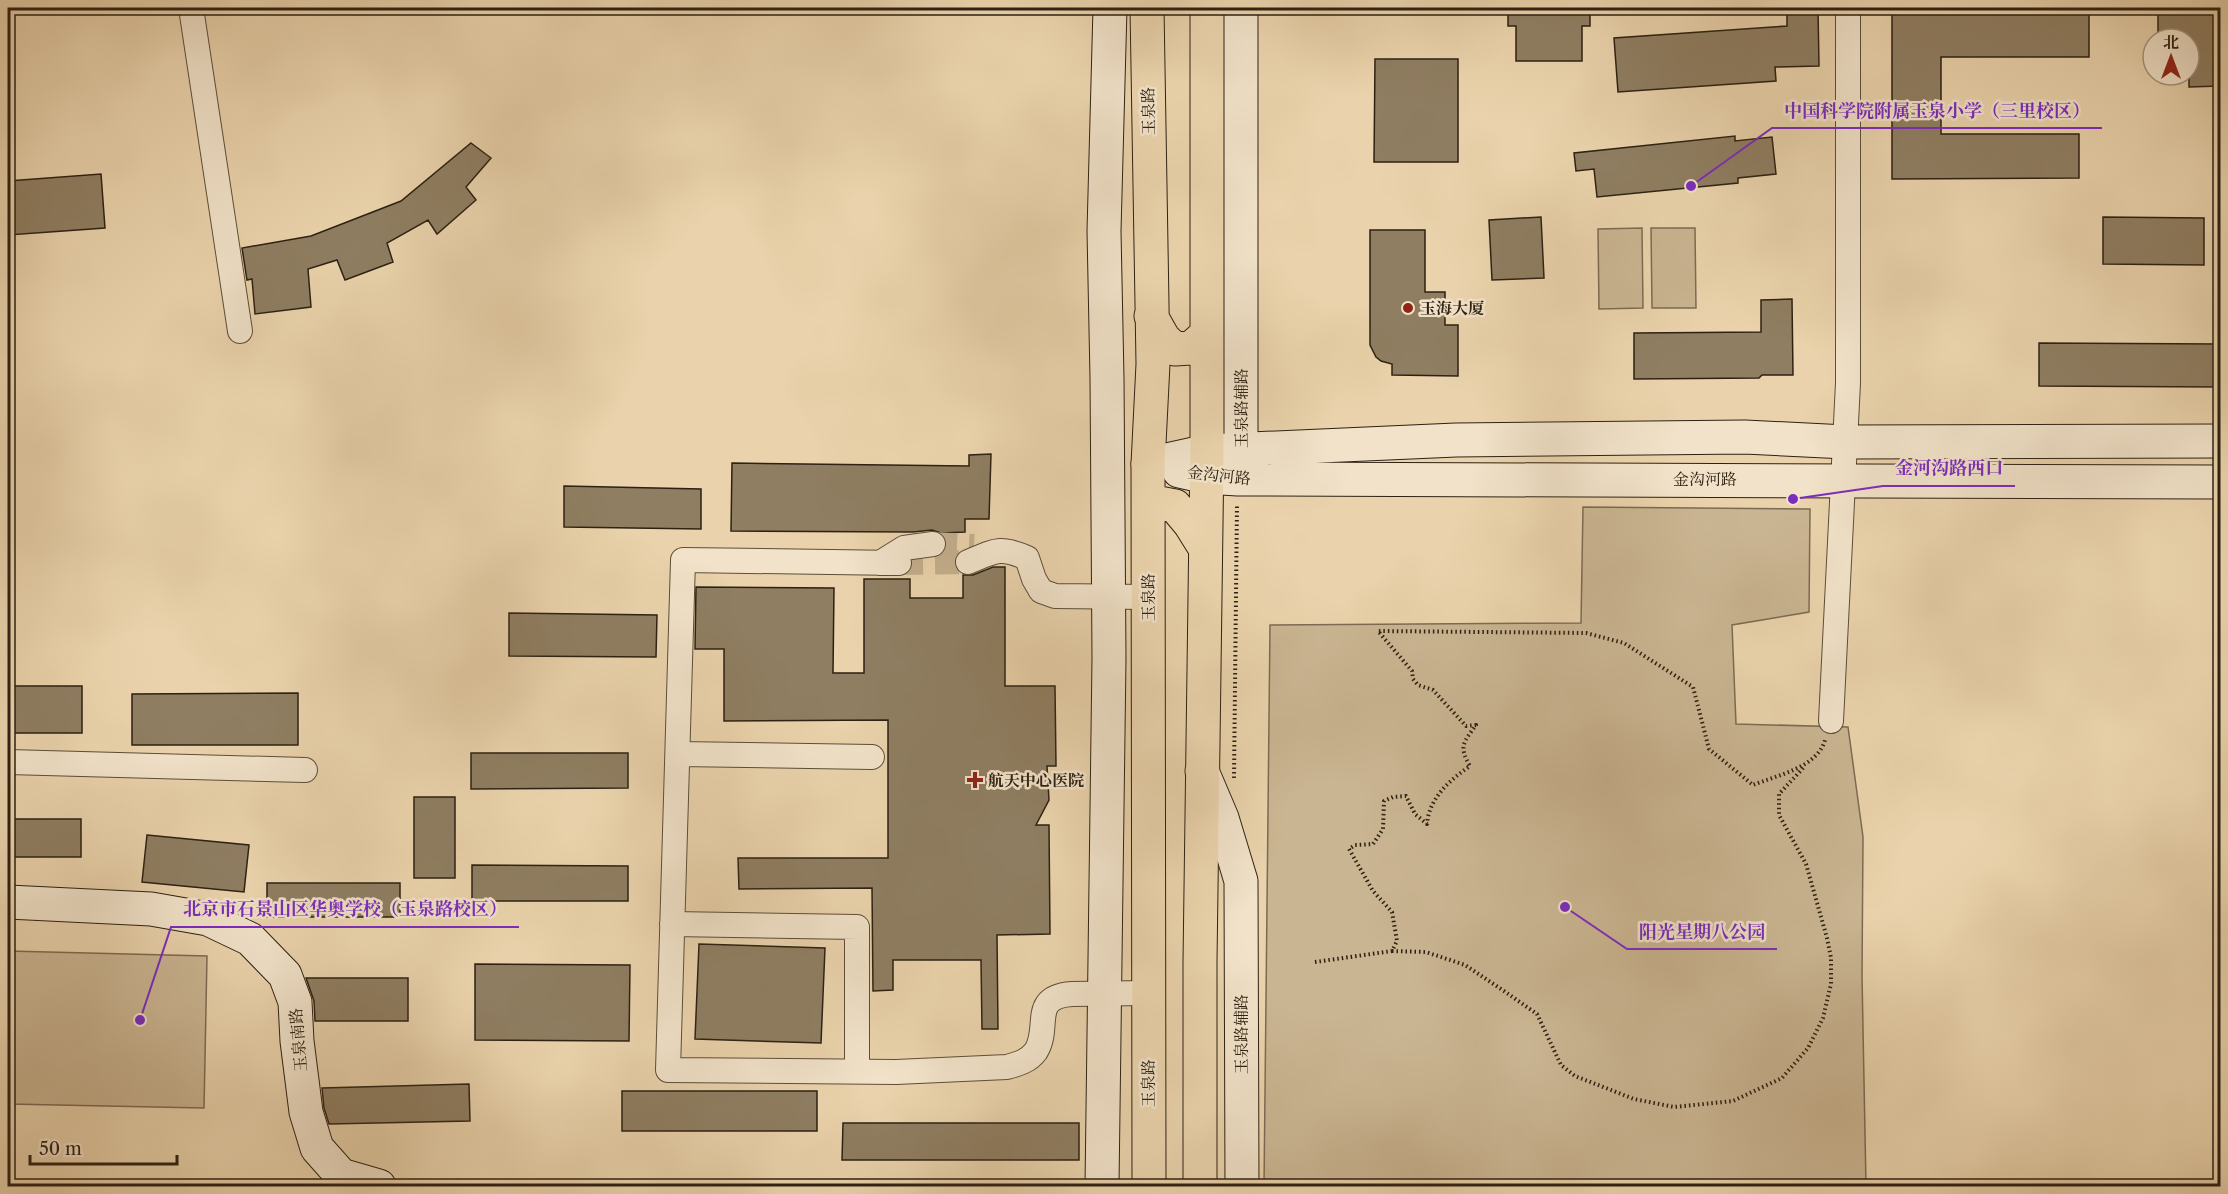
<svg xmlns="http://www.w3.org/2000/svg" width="2228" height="1194" font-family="'Libre Caslon Text','Noto Serif SC',serif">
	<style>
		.green { fill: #cab592; stroke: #7c6b52; stroke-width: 1.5 }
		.building { fill: #8f7e62; stroke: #2d2112; stroke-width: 1.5 }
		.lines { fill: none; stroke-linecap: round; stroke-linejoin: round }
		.street-tunnel { stroke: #c4af8d; stroke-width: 24; stroke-dasharray: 24 12; stroke-linecap: butt }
		.street-casing { stroke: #5c4e38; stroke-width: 26 }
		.secondary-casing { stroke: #2d2112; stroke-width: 35 }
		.primary-casing { stroke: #2d2112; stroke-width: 35 }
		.path { stroke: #2d2112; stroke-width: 4; stroke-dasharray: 1.5 3; stroke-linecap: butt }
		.street { stroke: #f1e2c9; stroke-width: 24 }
		.secondary { stroke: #f1e2c9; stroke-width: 33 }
		.primary { stroke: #ead3ac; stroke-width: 33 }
		.poi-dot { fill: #8f2418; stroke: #f1e2c9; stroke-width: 2 }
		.labels { text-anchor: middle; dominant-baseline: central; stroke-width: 5; stroke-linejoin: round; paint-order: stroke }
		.street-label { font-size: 16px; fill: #2d2112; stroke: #f1e2c9 }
		.poi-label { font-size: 16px; font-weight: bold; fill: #2d2112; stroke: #f1e2c9; text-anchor: start }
		.leader { fill: none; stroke: #7b2cbf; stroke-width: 2 }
		.callout-dot { fill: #7b2cbf; stroke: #f1e2c9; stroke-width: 2 }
		.callout-label { font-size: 18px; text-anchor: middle; font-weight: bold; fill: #7b2cbf; stroke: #f1e2c9; stroke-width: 5; stroke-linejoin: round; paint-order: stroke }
	</style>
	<rect width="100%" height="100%" fill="#ead3ac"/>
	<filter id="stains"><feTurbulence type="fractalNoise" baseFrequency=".00333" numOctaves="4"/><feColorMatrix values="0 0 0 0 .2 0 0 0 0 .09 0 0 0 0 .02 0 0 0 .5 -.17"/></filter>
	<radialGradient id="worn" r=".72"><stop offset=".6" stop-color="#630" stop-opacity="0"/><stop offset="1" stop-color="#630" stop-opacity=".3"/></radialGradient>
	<path class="green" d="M 1642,228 L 1643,308 L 1599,309 L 1598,229 Z
		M 1651,228 L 1695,228 L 1696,308 L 1652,308 Z
		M 1583,507 L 1810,509 L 1809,612 L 1732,625 L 1736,724 L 1848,727 L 1863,837 L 1862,976 L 1866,1186 L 1264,1186 L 1270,625 L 1581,623 Z
		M 8,951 L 207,956 L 204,1108 L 8,1104 Z"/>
	<path class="building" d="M 1508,8 L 1590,8 L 1590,26 L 1582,26 L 1582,61 L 1516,61 L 1516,26 L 1508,26 Z
		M 1787,8 L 1818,8 L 1819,66 L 1775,67 L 1776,81 L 1618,92 L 1614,38 L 1787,26 Z
		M 1892,8 L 2089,8 L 2089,57 L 1941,57 L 1941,134 L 2079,134 L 2079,178 L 1892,179 Z
		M 2158,8 L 2220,8 L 2220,86 L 2189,87 L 2189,39 L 2158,39 Z
		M 1375,59 L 1458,59 L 1458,162 L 1374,162 Z
		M 1735,136 L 1735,141 L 1772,137 L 1776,174 L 1738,178 L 1738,183 L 1597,197 L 1594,169 L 1576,171 L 1574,153 Z
		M 471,143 L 491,158 L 466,187 L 476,200 L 437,234 L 428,220 L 387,243 L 393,262 L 345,280 L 337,260 L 308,269 L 311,307 L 255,314 L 252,279 L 247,280 L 242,248 L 311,236 L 401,201 Z
		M 101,174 L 105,228 L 8,235 L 8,181 Z
		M 1541,217 L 1544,278 L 1492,280 L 1489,220 Z
		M 2103,217 L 2204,218 L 2204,265 L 2103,264 Z
		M 1370,230 L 1425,230 L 1425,292 L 1445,292 L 1445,325 L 1458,325 L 1458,376 L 1392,375 L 1392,364 L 1381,361 L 1376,357 L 1370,345 Z
		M 1792,299 L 1793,375 L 1762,375 L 1759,378 L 1634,379 L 1634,333 L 1761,332 L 1761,300 Z
		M 2039,343 L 2220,344 L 2220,387 L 2039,386 Z
		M 991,454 L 989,519 L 965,519 L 965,532 L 941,533 L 932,530 L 913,532 L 731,531 L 732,463 L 969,466 L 969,455 Z
		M 564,486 L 701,489 L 701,529 L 564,527 Z
		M 993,567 L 1005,567 L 1005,686 L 1055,686 L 1056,766 L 1047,766 L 1049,800 L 1036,825 L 1049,825 L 1050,934 L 997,935 L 998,1029 L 982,1029 L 981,960 L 893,960 L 893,990 L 873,991 L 872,888 L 739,889 L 738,858 L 888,858 L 888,720 L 724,721 L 724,649 L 695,649 L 696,587 L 834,588 L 833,673 L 864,673 L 864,579 L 910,579 L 910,598 L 963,598 L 963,575 L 973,575 Z
		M 509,613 L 657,615 L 656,657 L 509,656 Z
		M 8,686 L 82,686 L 82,733 L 8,733 Z
		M 298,693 L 298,745 L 132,745 L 132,694 Z
		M 471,753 L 628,753 L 628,788 L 471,789 Z
		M 414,797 L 455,797 L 455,878 L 414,878 Z
		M 8,819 L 81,819 L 81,857 L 8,857 Z
		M 147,835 L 249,845 L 244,892 L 142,882 Z
		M 472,865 L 628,866 L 628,901 L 472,901 Z
		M 267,883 L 400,883 L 400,917 L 267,917 Z
		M 699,944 L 825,948 L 821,1043 L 695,1039 Z
		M 475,964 L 630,965 L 629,1041 L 475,1040 Z
		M 306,978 L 408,978 L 408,1021 L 315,1021 L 314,1001 Z
		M 469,1084 L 470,1121 L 329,1124 L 324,1108 L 322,1088 Z
		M 622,1091 L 817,1091 L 817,1131 L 622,1131 Z
		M 843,1123 L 1079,1123 L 1079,1160 L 842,1160 Z"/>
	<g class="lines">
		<path class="street-tunnel" d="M 933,544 L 974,546
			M 899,563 L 968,562"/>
		<g class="street-casing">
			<path id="street" d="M 191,8 L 240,331
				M 968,562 C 995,551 999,546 1027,558 L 1034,579 L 1041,591 L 1055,596 L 1148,597
				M 880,563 L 904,548 L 933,544
				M 899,563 L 683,560 L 668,1070 L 896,1072 L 1007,1067 C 1018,1064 1029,1061 1036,1051 C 1051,1027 1029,997 1072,994 L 1148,993
				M 1831,721 L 1848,383 L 1848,8
				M 678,754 L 872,757
				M 8,762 L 305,770
				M 672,924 L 857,927 L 857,1071"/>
		</g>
		<g class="secondary-casing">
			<path id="secondary" d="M 1241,451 L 1241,8
				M 1148,464 L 1207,451 L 1456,440 L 1745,437 L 1846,442 L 2220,441
				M 1179,471 L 1206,477 L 1238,479 L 2220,482
				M 1202,771 L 1222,818 L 1241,881 L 1242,1186
				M 8,902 L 151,909 L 208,919 L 250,939 L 285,975 L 295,1002 L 297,1041 L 306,1112 L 317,1148 L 341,1175 L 379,1186
				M 1102,1186 L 1109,658 L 1107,378 L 1104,231 L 1110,8"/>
		</g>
		<g class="primary-casing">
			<path id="primary" d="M 1147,8 L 1153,364 L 1148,464 L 1149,1186
				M 1151,316 L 1164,339 L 1175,349 L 1191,348 L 1206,335
				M 1148,515 L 1159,503 L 1175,506 L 1190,524 L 1205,548
				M 1200,1186 L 1200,962 L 1207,451 L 1207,8"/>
		</g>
		<path class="path" d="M 1234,778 L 1237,504
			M 1392,951 L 1426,952 L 1465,965 L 1504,991 L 1537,1014 L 1561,1065 L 1575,1076 L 1634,1099 L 1674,1107 L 1733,1101 L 1782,1078 L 1808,1048 L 1823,1018 L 1831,984 L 1831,958 L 1827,938 L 1806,864 L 1779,815 L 1779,794 L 1805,766
			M 1315,962 L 1392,951 L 1397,941 L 1392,912 L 1373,891 L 1349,849 L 1355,845 L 1373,844 L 1383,829 L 1384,801 L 1393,797 L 1406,796 L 1415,814 L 1427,824 C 1429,798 1450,780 1470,766 C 1458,746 1464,742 1476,725 L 1466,726 L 1433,690 L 1418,685 L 1413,679 L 1412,671 L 1378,631 L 1586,633 L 1624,643 L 1693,687 L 1709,749 L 1753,785 C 1777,775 1817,768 1825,740"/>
		<use href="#street" class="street"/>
		<use href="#secondary" class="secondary"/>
		<use href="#primary" class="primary"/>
	</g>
	<g class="poi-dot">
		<circle cx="1408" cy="308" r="6"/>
		<path d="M972 771h6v6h6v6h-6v6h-6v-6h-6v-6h6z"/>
	</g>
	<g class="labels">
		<g class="street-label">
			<text transform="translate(1148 111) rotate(-91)">玉泉路</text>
			<text transform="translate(1241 408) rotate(-90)">玉泉路辅路</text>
			<text transform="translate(1219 475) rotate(6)">金沟河路</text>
			<text x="1705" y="479">金沟河路</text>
			<text transform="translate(1148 597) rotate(-90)">玉泉路</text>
			<text transform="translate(1241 1034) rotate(-90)">玉泉路辅路</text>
			<text transform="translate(298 1040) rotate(-95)">玉泉南路</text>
			<text transform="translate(1148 1083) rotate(-90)">玉泉路</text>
		</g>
		<g class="poi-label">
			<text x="1420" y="308">玉海大厦</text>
			<text x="988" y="780">航天中心医院</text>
		</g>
	</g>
	<path class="leader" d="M1691 186L1772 128H2102M1793 499L1883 486H2015M140 1020L171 927H519M1565 907L1627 949H1777"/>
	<g class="callout-dot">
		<circle cx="1691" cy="186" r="6"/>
		<circle cx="1793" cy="499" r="6"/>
		<circle cx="140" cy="1020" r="6"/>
		<circle cx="1565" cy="907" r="6"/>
	</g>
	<g class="callout-label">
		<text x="1937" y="117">中国科学院附属玉泉小学（三里校区）</text>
		<text x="1949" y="474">金河沟路西口</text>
		<text x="345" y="915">北京市石景山区华奥学校（玉泉路校区）</text>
		<text x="1702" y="938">阳光星期八公园</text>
	</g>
	<rect width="2228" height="1194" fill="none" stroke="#ead3ac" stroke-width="30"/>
	<rect x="9" y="9" width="2210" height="1176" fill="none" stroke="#2d2112" stroke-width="3"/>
	<rect x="15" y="15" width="2198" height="1164" fill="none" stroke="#2d2112" stroke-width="1.5"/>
	<g transform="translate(2171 57)"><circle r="28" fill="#f1e2c9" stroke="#a39580" stroke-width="1.5"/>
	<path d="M0-4.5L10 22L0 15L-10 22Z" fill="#8f2418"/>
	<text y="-9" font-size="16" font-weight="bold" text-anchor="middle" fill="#2d2112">北</text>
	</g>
	<path d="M30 1155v9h147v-9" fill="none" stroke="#2d2112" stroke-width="3"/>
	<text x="39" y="1155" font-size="18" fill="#2d2112" stroke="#f1e2c9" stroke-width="4.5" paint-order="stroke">50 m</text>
	<rect width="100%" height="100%" filter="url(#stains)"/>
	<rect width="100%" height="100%" fill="url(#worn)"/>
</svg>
